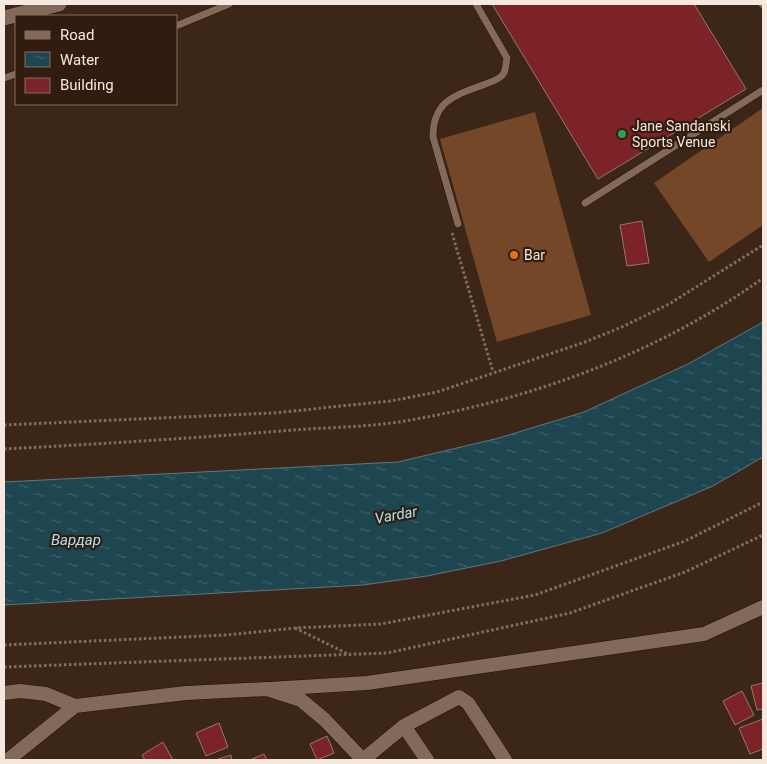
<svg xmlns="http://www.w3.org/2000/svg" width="767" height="764" font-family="Roboto,sans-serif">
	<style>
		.grass { fill: #744729 }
		.water { fill: url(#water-ripples); stroke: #5f777c }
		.building { fill: #7c2328; stroke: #977675 }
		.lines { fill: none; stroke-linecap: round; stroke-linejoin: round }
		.service-casing { stroke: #220f03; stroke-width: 8 }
		.minor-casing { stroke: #220f03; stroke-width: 15 }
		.tertiary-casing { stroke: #220f03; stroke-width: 16 }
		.path { stroke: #826e62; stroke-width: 3; stroke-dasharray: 2.5 2.5; stroke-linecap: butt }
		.service { stroke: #826959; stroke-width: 7 }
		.minor { stroke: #826959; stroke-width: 14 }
		.tertiary { stroke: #826959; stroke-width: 15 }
		.leisure-dot { fill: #2e9e5b; stroke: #311c0f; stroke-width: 2 }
		.food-dot { fill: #e8710a; stroke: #311c0f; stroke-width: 2 }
		.labels { text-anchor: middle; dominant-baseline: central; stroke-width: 4.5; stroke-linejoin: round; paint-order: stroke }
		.poi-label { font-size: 14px; fill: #f7e8df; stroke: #311c0f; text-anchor: start }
		.water-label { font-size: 15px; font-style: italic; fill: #aae1f2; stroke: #311c0f }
	</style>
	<defs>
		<pattern id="water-ripples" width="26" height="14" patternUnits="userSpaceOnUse" patternTransform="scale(1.25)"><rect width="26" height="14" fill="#1e4651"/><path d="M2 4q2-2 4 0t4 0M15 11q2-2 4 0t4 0" fill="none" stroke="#3f616a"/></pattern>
	</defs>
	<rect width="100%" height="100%" fill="#3c2618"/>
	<path class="grass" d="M 763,108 L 763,225 L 709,262 L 654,183 Z
		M 535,112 L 591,315 L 497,342 L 440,139 Z"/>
	<path class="water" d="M 763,322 L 763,457 L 713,486 L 602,533 L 501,561 L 427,576 L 363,585 L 4,605 L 4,482 L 398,462 L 499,438 L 584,412 L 688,364 Z"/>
	<path class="building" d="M 492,4 L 694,4 L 746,89 L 598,179 Z
		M 642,221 L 649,263 L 627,266 L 620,225 Z
		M 763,683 L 763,709 L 757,710 L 751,686 Z
		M 742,691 L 754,715 L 735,725 L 723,701 Z
		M 763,719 L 763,749 L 750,754 L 739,728 Z
		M 219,723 L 228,747 L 206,756 L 196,733 Z
		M 327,736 L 334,753 L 317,760 L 310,744 Z
		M 163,742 L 173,760 L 145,760 L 142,755 Z
		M 264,754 L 267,760 L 250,760 Z
		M 231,755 L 232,760 L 215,760 Z"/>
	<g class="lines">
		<g class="service-casing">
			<path id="service" d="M 762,4 L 763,5
				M 176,26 L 229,4
				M 4,78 L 16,74
				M 585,203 L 763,90
				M 458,224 L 433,137 C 433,98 458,95 488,83 C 494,81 501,78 504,73 C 506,68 506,62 507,58 L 476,4"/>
		</g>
		<g class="minor-casing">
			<path id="minor" d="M 269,689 L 367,683 L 704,634 L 763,607
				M 4,693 L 20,691 L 46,694 L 75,706 L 186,693 L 267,689 L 301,700 L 325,720 L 363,760
				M 404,726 L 427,760
				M 8,760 L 75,706
				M 363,760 L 404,726 L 459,697 L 468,703 L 505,760"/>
		</g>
		<g class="tertiary-casing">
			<path id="tertiary" d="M 4,18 L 59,4"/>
		</g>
		<path class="path" d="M 452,233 L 493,372
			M 4,425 L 273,413 L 391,401 L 437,392 L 585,342 L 622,327 L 669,304 L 763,245
			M 4,449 C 100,444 197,438 293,430 C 334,427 376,427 416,419 C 538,397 662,351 763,278
			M 295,628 L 348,654
			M 4,645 L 226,635 L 295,628 L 381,624 L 535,595 L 685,541 L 763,502
			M 4,667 L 387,653 L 570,613 L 685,572 L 763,535"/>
		<use href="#service" class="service"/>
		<use href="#minor" class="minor"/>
		<use href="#tertiary" class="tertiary"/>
	</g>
	<circle class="leisure-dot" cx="622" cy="134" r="5"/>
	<circle class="food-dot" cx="514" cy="255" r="5"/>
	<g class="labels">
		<g class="poi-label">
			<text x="632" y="126">Jane Sandanski<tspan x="632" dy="16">Sports Venue</tspan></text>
			<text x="524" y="255">Bar</text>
		</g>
		<g class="water-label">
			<text transform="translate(396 515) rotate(-10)">Vardar</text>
			<text x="76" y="540">Вардар</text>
		</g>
	</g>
	<rect width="767" height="764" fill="none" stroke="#f7e8df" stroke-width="10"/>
	<rect x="15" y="15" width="162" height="90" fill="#311c0f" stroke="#806e62"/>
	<rect x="25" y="31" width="25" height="8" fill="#826959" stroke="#806e62"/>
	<text x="60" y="40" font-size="15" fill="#f7e8df">Road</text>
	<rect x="25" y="52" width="25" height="15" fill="url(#water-ripples)" stroke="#806e62"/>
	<text x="60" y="65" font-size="15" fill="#f7e8df">Water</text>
	<rect x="25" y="78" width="25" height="15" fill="#7c2328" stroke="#806e62"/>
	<text x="60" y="90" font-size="15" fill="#f7e8df">Building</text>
</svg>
